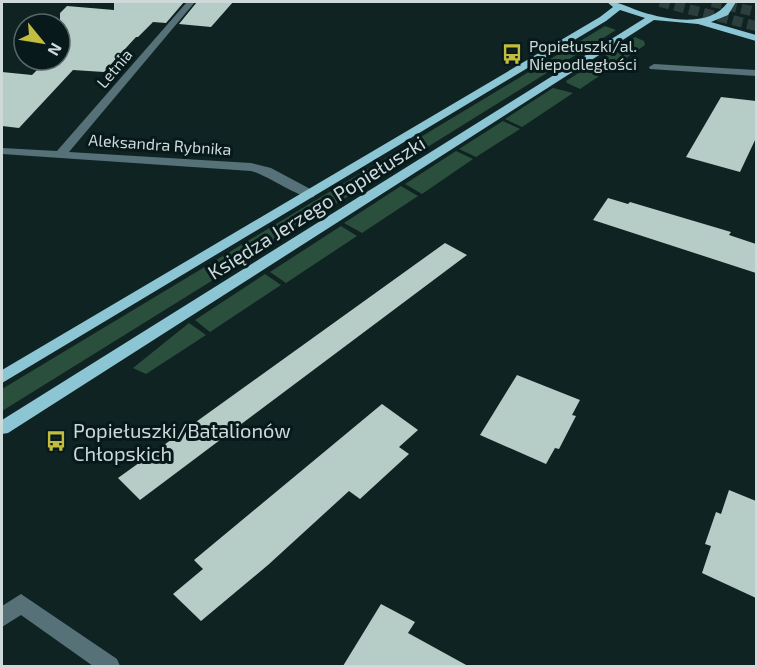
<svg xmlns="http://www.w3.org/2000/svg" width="758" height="668" font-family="'Exo 2',sans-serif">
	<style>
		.green { fill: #2b4f3d }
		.building { fill: #b6ccc6 }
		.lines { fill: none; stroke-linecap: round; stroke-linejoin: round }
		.major-tunnel { stroke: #2c3e3e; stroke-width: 10; stroke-dasharray: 10 5; stroke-linecap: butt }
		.minor { fill: #567178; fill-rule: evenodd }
		.major { fill: #8cc5d4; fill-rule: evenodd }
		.labels { text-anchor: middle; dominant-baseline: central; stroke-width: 6; stroke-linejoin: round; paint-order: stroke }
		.far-poi-label { font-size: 16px; fill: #cedada; stroke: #07191a; text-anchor: start }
		.far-street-label { font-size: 16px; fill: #cedada; stroke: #07191a }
		.street-label { font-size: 20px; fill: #cedada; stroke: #07191a }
		.poi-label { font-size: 20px; fill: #cedada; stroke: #07191a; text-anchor: start }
	</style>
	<rect width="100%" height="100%" fill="#102323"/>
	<path class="green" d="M 605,26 L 616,30 L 2,411 L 2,389 Z
		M 635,37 L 644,41 L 645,45 L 580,89 L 567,83 L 566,81 Z
		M 553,88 L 573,93 L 522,127 L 505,119 Z
		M 503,121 L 520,129 L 476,157 L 459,149 Z
		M 456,151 L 473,159 L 422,194 L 405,184 Z
		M 401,186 L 418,196 L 362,233 L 344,223 Z
		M 341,226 L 357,236 L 286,283 L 270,272 Z
		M 265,274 L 281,285 L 210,332 L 195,320 Z
		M 189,323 L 206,335 L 146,374 L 133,368 Z"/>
	<path class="building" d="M 114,2 L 184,2 L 166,23 L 153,22 L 138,37 L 136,37 L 104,72 L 73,70 L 19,128 L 2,126 L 2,72 L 32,75 L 47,60 L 60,60 L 60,13 L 67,6 L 114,10 Z
		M 197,2 L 233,2 L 211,27 L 179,24 Z
		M 721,97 L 756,101 L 756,138 L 740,172 L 686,157 Z
		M 608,198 L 628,204 L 630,202 L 731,232 L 729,235 L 756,244 L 756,273 L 593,220 Z
		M 445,243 L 467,255 L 140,500 L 118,478 Z
		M 517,375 L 580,400 L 572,415 L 576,416 L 559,449 L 555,448 L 546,464 L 480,435 Z
		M 382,404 L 418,430 L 399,447 L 409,454 L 360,499 L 349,491 L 268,565 L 201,621 L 173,594 L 203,569 L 194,560 Z
		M 729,490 L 756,501 L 756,598 L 702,573 L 711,546 L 705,544 L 716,512 L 721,514 Z
		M 381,604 L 415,622 L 408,633 L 468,666 L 343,666 Z"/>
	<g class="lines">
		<path class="major-tunnel" d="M 660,2 L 756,26
			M 712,2 L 756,12"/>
		<path class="minor" d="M 187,2 L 195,2 L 69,152 L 251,163 L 271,168 L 314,191 L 314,197 C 300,200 268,175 251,171 L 2,154 L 2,148 L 57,151 Z
			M 654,64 L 756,70 L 756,76 L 650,69 L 649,67 Z
			M 21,594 L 117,659 L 120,666 L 93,666 L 21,615 L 2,627 L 2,606 Z"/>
		<path class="major" d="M 607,2 C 619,1 630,8 642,12 C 668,20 710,28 728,2 L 736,2 L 728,15 L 711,22 L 756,35 L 756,41 L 698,24 L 654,20 L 8,433 L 2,434 L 2,420 L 645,18 L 620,10 L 606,21 L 2,383 L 2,370 L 600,17 L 613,7 Z"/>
	</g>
	<defs>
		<g id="bus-bare" transform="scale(1.62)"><path d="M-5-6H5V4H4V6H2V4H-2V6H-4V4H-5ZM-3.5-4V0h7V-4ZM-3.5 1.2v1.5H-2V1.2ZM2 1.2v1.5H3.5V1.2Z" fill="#c2bd3f" stroke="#07191a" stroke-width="2.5" paint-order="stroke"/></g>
	</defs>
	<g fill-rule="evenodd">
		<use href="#bus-bare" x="512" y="54"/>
		<use href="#bus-bare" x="56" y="441"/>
	</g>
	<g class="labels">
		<g class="far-poi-label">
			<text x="529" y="45">Popiełuszki/al.<tspan x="529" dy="18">Niepodległości</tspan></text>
		</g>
		<g class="far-street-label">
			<text transform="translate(114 68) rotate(-50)">Letnia</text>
			<text transform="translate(160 144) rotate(4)">Aleksandra Rybnika</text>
		</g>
		<g class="street-label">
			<text transform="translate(316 207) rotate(-32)">Księdza Jerzego Popiełuszki</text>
		</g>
		<g class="poi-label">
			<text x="73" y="430">Popiełuszki/Batalionów<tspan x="73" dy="23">Chłopskich</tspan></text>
		</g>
	</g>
	<rect width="758" height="668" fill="none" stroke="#cedada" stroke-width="6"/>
	<g transform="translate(42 42) rotate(120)"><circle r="28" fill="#07191a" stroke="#576667" stroke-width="1.5"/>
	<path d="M0-4.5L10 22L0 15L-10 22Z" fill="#c2bd3f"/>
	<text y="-9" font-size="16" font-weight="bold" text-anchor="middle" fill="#cedada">N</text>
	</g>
</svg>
